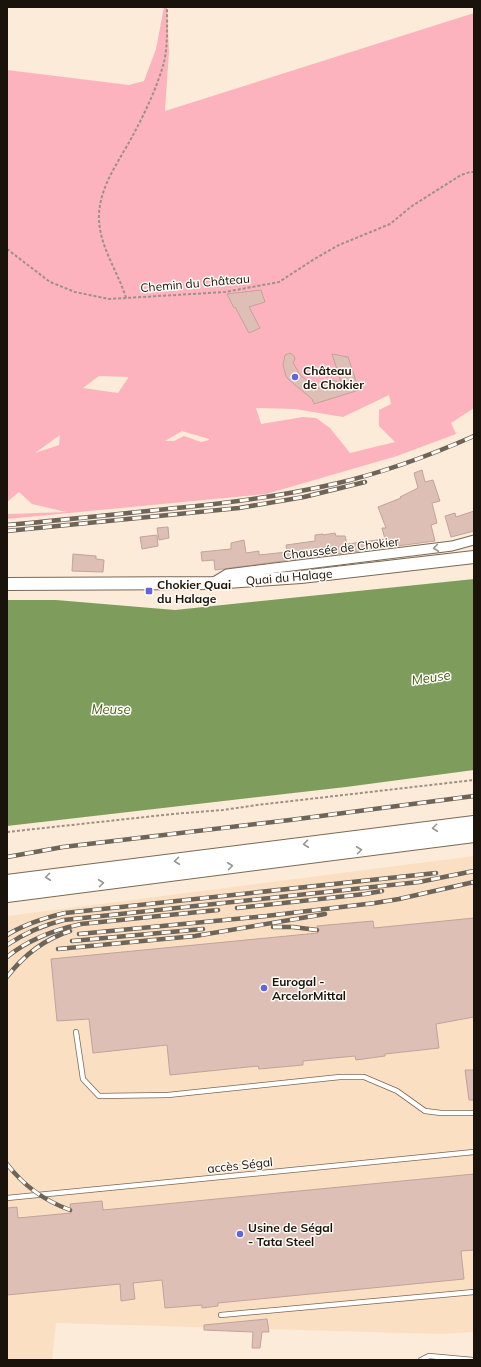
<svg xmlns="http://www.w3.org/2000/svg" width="481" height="1367" font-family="Mulish,sans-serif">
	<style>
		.built { fill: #fadfc3 }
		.green { fill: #fcb3be; fill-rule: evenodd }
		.water { fill: #7e9d5d }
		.building { fill: #ddbfb5; stroke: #c1a39a }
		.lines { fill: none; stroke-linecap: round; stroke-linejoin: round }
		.service-casing { stroke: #7b6955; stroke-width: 6 }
		.minor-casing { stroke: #7b6955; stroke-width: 11 }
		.secondary-casing { stroke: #7b6955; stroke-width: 14 }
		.trunk-casing { stroke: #7b6955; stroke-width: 16 }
		.path { stroke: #9e9183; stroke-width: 2; stroke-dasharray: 3 2; stroke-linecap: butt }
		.service { stroke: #fff; stroke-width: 4.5 }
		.minor { stroke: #fff; stroke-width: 9 }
		.secondary { stroke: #fff; stroke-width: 12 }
		.trunk { stroke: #fff; stroke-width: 14 }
		.rail-casing { stroke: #6e6458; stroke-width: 4.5 }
		.rail { stroke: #fffbf6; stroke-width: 3; stroke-dasharray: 9; stroke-linecap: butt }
		.oneway { stroke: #989591 }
		.poi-dot { fill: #6165dd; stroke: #fffbf6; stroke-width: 1.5 }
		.labels { text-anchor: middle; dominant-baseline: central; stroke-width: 3; stroke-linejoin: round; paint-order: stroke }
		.street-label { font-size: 12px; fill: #1a130b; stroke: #fffbf6 }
		.poi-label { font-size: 12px; font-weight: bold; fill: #1a130b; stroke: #fffbf6; text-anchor: start }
		.water-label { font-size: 13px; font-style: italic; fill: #43601c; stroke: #fffbf6 }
	</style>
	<rect width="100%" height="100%" fill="#fcebd9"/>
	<path class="built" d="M 474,856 L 474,1332 L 440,1334 L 56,1323 L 52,1360 L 7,1360 L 7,916 Z"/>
	<path class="green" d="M 164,7 L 167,7 L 169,52 L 165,111 L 474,13 L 474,408 L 451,423 L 456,434 L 397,456 L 266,494 L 7,519 L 7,514 L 66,512 L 32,504 L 19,492 L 7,502 L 7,70 L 129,85 L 144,81 L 156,49 ZM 99,376 L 128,377 L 128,378 L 118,393 L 83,388 ZM 389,395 L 391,404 L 379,410 L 379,426 L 395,442 L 350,453 L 330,428 L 316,418 L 303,417 L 261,424 L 256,408 L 295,409 L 343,417 ZM 182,431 L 209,439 L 209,440 L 201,442 L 184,436 L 174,441 L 165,441 ZM 60,435 L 59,445 L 35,453 Z"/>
	<path class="water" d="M 474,579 L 474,770 L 346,787 L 7,826 L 7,600 L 56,600 L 175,610 Z"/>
	<path class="building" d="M 261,290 L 265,302 L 249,307 L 260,328 L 249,333 L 235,307 L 234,308 L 227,294 Z
		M 290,353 L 294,356 L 295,359 L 293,363 L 301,376 L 318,389 L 323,382 L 330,380 L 341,382 L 332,354 L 348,357 L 359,390 L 314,404 L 312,399 L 288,379 L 286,376 L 283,365 L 285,355 Z
		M 422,470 L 425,482 L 433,480 L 440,501 L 432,503 L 437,523 L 431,525 L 435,541 L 215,570 L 214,560 L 202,561 L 201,552 L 231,549 L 231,543 L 244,540 L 246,553 L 259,551 L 259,555 L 287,552 L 286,545 L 315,541 L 315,535 L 323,534 L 323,535 L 335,533 L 336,536 L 345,536 L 347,544 L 385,539 L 382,528 L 386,528 L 378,507 L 401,498 L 400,497 L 418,488 L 414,473 Z
		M 474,511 L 474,531 L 451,537 L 445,516 L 455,513 L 456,517 Z
		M 168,527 L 169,538 L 159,540 L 157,528 Z
		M 157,535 L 158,546 L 142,549 L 140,537 Z
		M 73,554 L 96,556 L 96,559 L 104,560 L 103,572 L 72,571 Z
		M 474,918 L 474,1017 L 436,1024 L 439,1048 L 385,1054 L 385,1056 L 356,1060 L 355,1056 L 303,1061 L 303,1065 L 259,1069 L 258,1066 L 170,1075 L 167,1045 L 93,1053 L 89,1019 L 57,1021 L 51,959 L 318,933 L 317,926 L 373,921 L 374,928 Z
		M 465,1070 L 474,1070 L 474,1100 L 469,1100 Z
		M 474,1174 L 474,1250 L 461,1251 L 464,1279 L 218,1303 L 218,1306 L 202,1308 L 202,1305 L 165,1308 L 162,1280 L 133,1283 L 135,1299 L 121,1301 L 120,1284 L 7,1295 L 7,1208 L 17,1207 L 18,1218 L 71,1213 L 70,1204 L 102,1201 L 103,1210 Z
		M 267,1319 L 269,1332 L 262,1332 L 260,1348 L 252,1348 L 253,1332 L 204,1330 L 204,1325 Z"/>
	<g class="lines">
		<g class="service-casing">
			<path id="service" d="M 76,1032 L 83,1079 L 99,1096 L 168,1095 L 340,1077 L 364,1077 L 397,1091 L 425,1111 L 441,1113 L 474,1113
				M 7,1198 L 474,1152
				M 221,1315 L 474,1292
				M 421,1360 L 429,1356 L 473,1360"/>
		</g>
		<g class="minor-casing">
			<path id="minor" d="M 214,582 L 227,574 L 452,546 L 474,540"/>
		</g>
		<g class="secondary-casing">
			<path id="secondary" d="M 7,584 L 213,583 L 301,577 L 474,557"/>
		</g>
		<g class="trunk-casing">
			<path id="trunk" d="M 7,882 L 474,823
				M 7,895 L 474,835"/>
		</g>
		<path class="path" d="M 7,249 L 50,282 L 75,292 L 109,299 L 225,292 L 279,282 L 316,258 L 339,245 L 390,224 L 412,206 L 461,175 L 470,172 L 474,172
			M 126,298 C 118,271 98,245 99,215 C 100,185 120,160 133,135 C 145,113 158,85 164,62 C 168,45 167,24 167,7
			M 7,832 L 173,814 L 223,810 L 257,805 L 474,780"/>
		<use href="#service" class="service"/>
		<use href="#minor" class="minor"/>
		<use href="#secondary" class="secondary"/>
		<use href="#trunk" class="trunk"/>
		<g class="rail-casing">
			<path id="rail" d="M 7,525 C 63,520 119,514 176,508 C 229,503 282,496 334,484 C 382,473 429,456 474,436
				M 7,531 L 239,508 L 304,497 L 365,482
				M 7,857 L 63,847 L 290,820 L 474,796
				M 237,908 L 365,894 L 382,891
				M 273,927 L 293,927 L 317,930
				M 79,934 L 266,916 L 375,903 L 399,899 L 474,882
				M 7,935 C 25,924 44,918 65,913 L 436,873
				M 72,941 L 203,929
				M 7,945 C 25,933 43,925 64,920 L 419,882 L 474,871
				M 58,949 L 195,936 L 325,914
				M 7,957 C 29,939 54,930 81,924 L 218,910
				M 7,977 C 23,956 45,939 70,931
				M 7,1164 C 23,1185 45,1201 70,1210"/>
		</g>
		<use href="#rail" class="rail"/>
	</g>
	<defs><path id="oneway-chevron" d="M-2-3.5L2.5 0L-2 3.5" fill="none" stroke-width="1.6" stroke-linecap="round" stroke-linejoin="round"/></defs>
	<g class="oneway">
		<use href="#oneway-chevron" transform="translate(436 548) rotate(173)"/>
		<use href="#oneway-chevron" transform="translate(435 828) rotate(173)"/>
		<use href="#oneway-chevron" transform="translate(306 844) rotate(173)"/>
		<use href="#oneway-chevron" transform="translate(359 850) rotate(-7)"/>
		<use href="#oneway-chevron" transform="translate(177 861) rotate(173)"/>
		<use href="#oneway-chevron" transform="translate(230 866) rotate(-7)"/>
		<use href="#oneway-chevron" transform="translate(48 877) rotate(173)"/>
		<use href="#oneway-chevron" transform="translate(101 883) rotate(-7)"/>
	</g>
	<g class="poi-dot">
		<circle cx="295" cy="377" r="4"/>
		<rect x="145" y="587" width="8" height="8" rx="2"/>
		<circle cx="264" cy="988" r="4"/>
		<circle cx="240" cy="1234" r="4"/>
	</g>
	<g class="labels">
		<g class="street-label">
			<text transform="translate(195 283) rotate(-5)">Chemin du Château</text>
			<text transform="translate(341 548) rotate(-7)">Chaussée de Chokier</text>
			<text transform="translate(289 577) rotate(-5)">Quai du Halage</text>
			<text transform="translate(240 1165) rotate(-6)">accès Ségal</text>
		</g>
		<g class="poi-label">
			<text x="303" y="370">Château<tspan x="303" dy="14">de Chokier</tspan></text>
			<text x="157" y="584">Chokier Quai<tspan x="157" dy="14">du Halage</tspan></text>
			<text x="272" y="981">Eurogal -<tspan x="272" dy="14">ArcelorMittal</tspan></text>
			<text x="248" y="1227">Usine de Ségal<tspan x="248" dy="14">- Tata Steel</tspan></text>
		</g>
		<g class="water-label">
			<text transform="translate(431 677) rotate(-8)">Meuse</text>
			<text x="111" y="709">Meuse</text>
		</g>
	</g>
	<rect width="481" height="1367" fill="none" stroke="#1a130b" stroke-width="16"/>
</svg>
